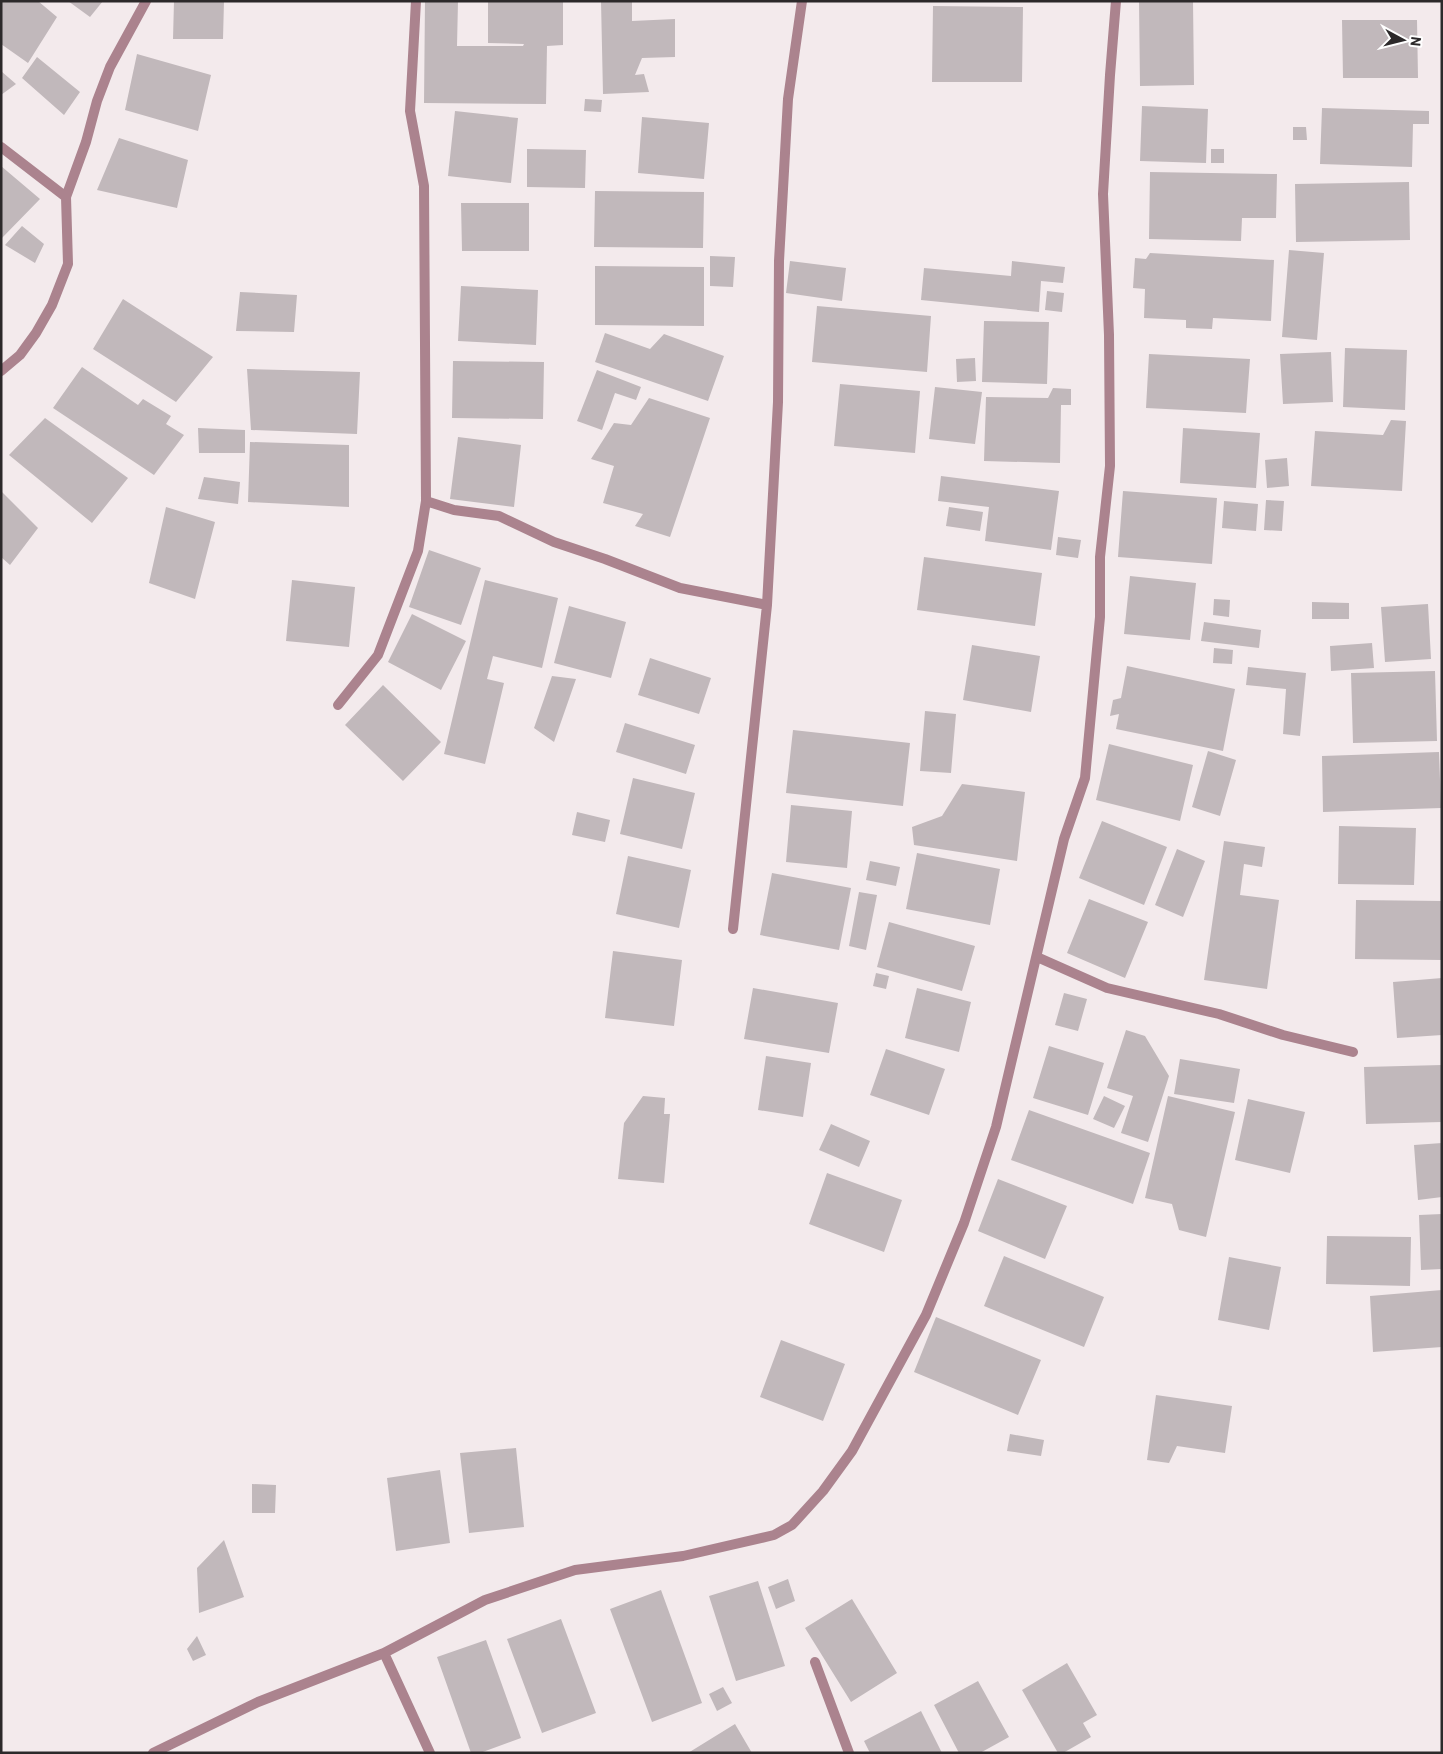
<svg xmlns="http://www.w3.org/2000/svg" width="1443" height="1754" font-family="Barlow,sans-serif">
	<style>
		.building { fill: #c1b8bb }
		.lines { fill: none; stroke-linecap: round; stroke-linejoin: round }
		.minor { stroke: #ab838e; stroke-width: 10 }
	</style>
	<rect width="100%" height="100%" fill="#f3eaec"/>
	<path class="building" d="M 1,1 L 38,1 L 57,17 L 28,63 L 1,44 Z
		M 68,1 L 103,1 L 90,17 Z
		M 174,1 L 224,1 L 223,39 L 173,39 Z
		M 425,1 L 458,1 L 457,46 L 523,46 L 524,44 L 488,43 L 488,1 L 563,1 L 563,45 L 547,46 L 546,104 L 424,103 Z
		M 601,1 L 632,1 L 632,21 L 675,19 L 675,57 L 642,58 L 635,75 L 644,74 L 649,92 L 603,94 Z
		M 1139,1 L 1193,1 L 1194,85 L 1140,86 Z
		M 933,6 L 1023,7 L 1022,82 L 932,82 Z
		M 1342,20 L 1417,20 L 1418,78 L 1343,78 Z
		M 137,54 L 211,75 L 198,131 L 125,110 Z
		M 37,57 L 80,92 L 64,115 L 22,78 Z
		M 1,71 L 16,84 L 1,95 Z
		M 585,99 L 602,100 L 601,112 L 584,111 Z
		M 1142,106 L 1208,109 L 1206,163 L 1140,161 Z
		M 1322,108 L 1429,111 L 1429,124 L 1413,124 L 1412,167 L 1320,164 Z
		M 455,111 L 518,118 L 511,183 L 448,176 Z
		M 642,117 L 709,123 L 704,179 L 638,173 Z
		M 1293,127 L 1306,127 L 1307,140 L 1293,140 Z
		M 119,138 L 188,160 L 177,208 L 97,190 Z
		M 527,149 L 586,150 L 585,188 L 527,187 Z
		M 1211,149 L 1224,149 L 1224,163 L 1211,163 Z
		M 1,166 L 40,199 L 1,239 Z
		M 1150,172 L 1277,174 L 1276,218 L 1242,218 L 1241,241 L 1149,239 Z
		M 1409,182 L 1410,240 L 1296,242 L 1295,184 Z
		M 595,191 L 704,192 L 703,248 L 594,247 Z
		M 461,203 L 529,203 L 529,251 L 462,251 Z
		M 22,226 L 44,244 L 35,263 L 5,245 Z
		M 1289,250 L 1324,253 L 1317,340 L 1282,337 Z
		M 1150,253 L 1274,260 L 1271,321 L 1213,318 L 1212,329 L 1186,328 L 1186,320 L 1144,318 L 1145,289 L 1133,288 L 1135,258 L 1146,259 Z
		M 710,256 L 735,257 L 733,287 L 710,286 Z
		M 790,261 L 846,268 L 842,301 L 786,293 Z
		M 1012,261 L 1065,267 L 1063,283 L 1041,281 L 1039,312 L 921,300 L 924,268 L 1011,276 Z
		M 595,266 L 704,267 L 704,326 L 595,325 Z
		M 461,286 L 538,290 L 536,345 L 458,341 Z
		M 1047,291 L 1064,293 L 1062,312 L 1045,310 Z
		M 240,292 L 297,295 L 294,332 L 236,331 Z
		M 123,299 L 213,357 L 176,402 L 93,349 Z
		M 817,306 L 931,316 L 927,372 L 812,362 Z
		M 984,321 L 1049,322 L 1047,384 L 982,382 Z
		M 605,333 L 650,349 L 664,334 L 724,356 L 708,401 L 595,362 Z
		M 1345,348 L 1407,350 L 1405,410 L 1343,407 Z
		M 1331,352 L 1333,402 L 1283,404 L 1280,354 Z
		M 1149,354 L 1250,359 L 1246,413 L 1146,408 Z
		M 975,358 L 976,381 L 957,382 L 956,359 Z
		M 453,361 L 544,362 L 543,419 L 452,418 Z
		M 82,367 L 138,405 L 143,399 L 171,416 L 166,424 L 184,435 L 154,475 L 53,408 Z
		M 247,369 L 360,372 L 357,434 L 251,430 Z
		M 597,370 L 641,387 L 636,400 L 615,393 L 602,430 L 577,421 Z
		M 840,384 L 920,391 L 915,453 L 834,446 Z
		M 935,387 L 982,392 L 975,444 L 929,439 Z
		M 1053,388 L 1071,389 L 1071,405 L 1061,405 L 1060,463 L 984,461 L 986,397 L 1048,398 Z
		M 649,398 L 710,418 L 670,537 L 635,526 L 643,514 L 603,503 L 614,466 L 591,459 L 614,423 L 631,425 Z
		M 45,418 L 128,478 L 92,523 L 9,455 Z
		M 1391,420 L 1406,421 L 1402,491 L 1311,486 L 1315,431 L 1383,435 Z
		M 198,428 L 245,430 L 245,453 L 199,453 Z
		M 1183,428 L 1260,433 L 1256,488 L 1180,483 Z
		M 458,437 L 521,445 L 514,507 L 450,499 Z
		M 250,442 L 349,445 L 349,507 L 248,502 Z
		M 1287,458 L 1289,486 L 1267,488 L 1265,460 Z
		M 941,476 L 1059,491 L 1051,550 L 985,541 L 989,507 L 938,501 Z
		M 204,477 L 240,482 L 238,504 L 198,499 Z
		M 1,491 L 38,528 L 10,565 L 1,557 Z
		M 1123,491 L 1217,498 L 1212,564 L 1118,557 Z
		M 1266,500 L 1284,501 L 1282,531 L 1264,530 Z
		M 1224,501 L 1258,504 L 1256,531 L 1222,528 Z
		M 166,507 L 215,522 L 195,599 L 149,583 Z
		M 949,507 L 983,512 L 980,531 L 946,526 Z
		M 1058,537 L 1081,540 L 1078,558 L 1056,555 Z
		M 429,550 L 481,568 L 461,625 L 409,607 Z
		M 924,557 L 1042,573 L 1035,626 L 917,610 Z
		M 1130,576 L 1196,583 L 1190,640 L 1124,634 Z
		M 292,580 L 355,587 L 349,647 L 286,641 Z
		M 485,580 L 558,598 L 542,668 L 493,656 L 487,679 L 504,683 L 485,764 L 444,754 Z
		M 1214,599 L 1230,600 L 1229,617 L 1213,615 Z
		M 1312,602 L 1349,603 L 1349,619 L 1312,619 Z
		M 1428,604 L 1431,659 L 1385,662 L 1381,607 Z
		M 569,606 L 626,622 L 611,678 L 554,663 Z
		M 412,614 L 466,641 L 441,690 L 388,662 Z
		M 1204,622 L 1261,630 L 1259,648 L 1201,641 Z
		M 1372,643 L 1374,668 L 1331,671 L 1330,646 Z
		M 972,645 L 1040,656 L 1031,712 L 963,700 Z
		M 1214,648 L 1233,650 L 1232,664 L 1213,663 Z
		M 650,658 L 711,678 L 699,714 L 638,695 Z
		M 1127,666 L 1235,689 L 1223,751 L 1116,729 L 1119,714 L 1110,716 L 1113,700 L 1121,698 Z
		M 1248,667 L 1306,673 L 1300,736 L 1283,734 L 1286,689 L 1246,685 Z
		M 1435,671 L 1437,741 L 1353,743 L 1351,673 Z
		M 552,676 L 576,679 L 554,742 L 534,728 Z
		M 383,685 L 441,742 L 403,781 L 345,725 Z
		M 925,711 L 956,714 L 951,773 L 920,771 Z
		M 625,723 L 695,745 L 686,774 L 616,752 Z
		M 793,730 L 910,743 L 903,806 L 786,793 Z
		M 1109,744 L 1193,765 L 1180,821 L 1096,800 Z
		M 1208,751 L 1236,760 L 1220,816 L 1192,807 Z
		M 1439,752 L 1441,808 L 1323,812 L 1322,756 Z
		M 633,778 L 695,793 L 682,849 L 620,834 Z
		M 962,784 L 1025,792 L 1017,861 L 914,845 L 912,827 L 942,816 Z
		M 791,805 L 852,811 L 847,868 L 786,862 Z
		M 577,812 L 610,820 L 605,842 L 572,835 Z
		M 1102,821 L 1167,847 L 1144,905 L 1079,878 Z
		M 1339,826 L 1416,828 L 1414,885 L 1338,884 Z
		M 1224,841 L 1265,847 L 1262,867 L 1244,864 L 1240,895 L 1279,900 L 1267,989 L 1204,980 Z
		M 1177,849 L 1205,861 L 1183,917 L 1155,905 Z
		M 917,853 L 1000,869 L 990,925 L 906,909 Z
		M 628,856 L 691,870 L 679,928 L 616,914 Z
		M 870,861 L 900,867 L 896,886 L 866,880 Z
		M 772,873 L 851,888 L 839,950 L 760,935 Z
		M 859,892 L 877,895 L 866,950 L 849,946 Z
		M 1089,899 L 1148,922 L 1125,978 L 1067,953 Z
		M 1356,900 L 1442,901 L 1442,960 L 1355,959 Z
		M 889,922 L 975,946 L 962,991 L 877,967 Z
		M 613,951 L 682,960 L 674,1026 L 605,1018 Z
		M 876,973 L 889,976 L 886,989 L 873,986 Z
		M 1442,978 L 1442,1035 L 1397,1038 L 1393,982 Z
		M 753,988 L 838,1003 L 829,1053 L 744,1039 Z
		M 917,988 L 971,1002 L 959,1052 L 905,1038 Z
		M 1064,993 L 1087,999 L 1078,1031 L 1055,1025 Z
		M 1126,1030 L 1145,1036 L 1169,1076 L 1148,1142 L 1121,1133 L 1133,1096 L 1107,1088 Z
		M 1049,1046 L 1104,1063 L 1088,1115 L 1033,1098 Z
		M 886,1049 L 945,1069 L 929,1115 L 870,1095 Z
		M 766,1056 L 811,1063 L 803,1117 L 758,1110 Z
		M 1180,1059 L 1240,1069 L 1234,1103 L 1174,1094 Z
		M 1442,1065 L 1442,1122 L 1366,1124 L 1364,1067 Z
		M 643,1096 L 665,1098 L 664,1114 L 670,1114 L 664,1183 L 618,1179 L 624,1123 Z
		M 1104,1096 L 1125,1106 L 1114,1128 L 1093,1119 Z
		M 1168,1096 L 1235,1112 L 1206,1237 L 1179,1230 L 1172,1204 L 1145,1198 Z
		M 1248,1099 L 1305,1112 L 1290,1173 L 1235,1160 Z
		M 1029,1110 L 1150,1153 L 1133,1204 L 1011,1160 Z
		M 831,1124 L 870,1141 L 859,1167 L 819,1150 Z
		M 1442,1143 L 1442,1197 L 1418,1200 L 1414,1145 Z
		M 827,1173 L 902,1200 L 884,1252 L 809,1224 Z
		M 998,1179 L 1067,1206 L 1045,1259 L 978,1231 Z
		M 1442,1214 L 1442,1269 L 1421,1270 L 1419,1215 Z
		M 1327,1236 L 1411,1237 L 1410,1286 L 1326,1284 Z
		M 1004,1256 L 1104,1297 L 1084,1347 L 984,1306 Z
		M 1229,1257 L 1281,1267 L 1269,1330 L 1218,1320 Z
		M 1442,1290 L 1442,1347 L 1373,1352 L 1370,1296 Z
		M 936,1317 L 1041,1360 L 1018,1415 L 914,1372 Z
		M 781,1340 L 845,1364 L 823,1421 L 760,1397 Z
		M 1156,1395 L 1232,1406 L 1225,1453 L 1177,1446 L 1169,1463 L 1147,1460 Z
		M 1010,1434 L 1044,1440 L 1041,1456 L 1007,1451 Z
		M 516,1448 L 524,1527 L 469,1533 L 460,1453 Z
		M 440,1470 L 450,1543 L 396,1551 L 387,1478 Z
		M 252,1484 L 276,1485 L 275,1513 L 252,1513 Z
		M 224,1540 L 244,1597 L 199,1613 L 197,1568 Z
		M 788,1579 L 795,1601 L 776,1609 L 768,1587 Z
		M 758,1581 L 785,1666 L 736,1681 L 709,1596 Z
		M 661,1590 L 702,1703 L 652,1722 L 610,1609 Z
		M 852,1599 L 897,1673 L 851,1702 L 805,1628 Z
		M 561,1619 L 596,1713 L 542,1733 L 507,1639 Z
		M 197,1636 L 206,1655 L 193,1661 L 187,1649 Z
		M 486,1640 L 521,1738 L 480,1753 L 471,1753 L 437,1657 Z
		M 1067,1663 L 1097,1715 L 1083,1723 L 1091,1737 L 1063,1753 L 1058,1753 L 1022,1690 Z
		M 978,1681 L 1009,1737 L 980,1753 L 959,1753 L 934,1705 Z
		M 723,1687 L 732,1703 L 717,1711 L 709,1694 Z
		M 921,1711 L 942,1753 L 870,1753 L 864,1741 Z
		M 735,1724 L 752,1753 L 688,1753 Z"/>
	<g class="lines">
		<path class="minor" d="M 1,147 L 66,197
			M 1,371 L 20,355 L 36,333 L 52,305 L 68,264 L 66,197 L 86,142 L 97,101 L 110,67 L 146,1
			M 426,501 L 454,510 L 499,516 L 554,542 L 605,559 L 680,588 L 767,605
			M 338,705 L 378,655 L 418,551 L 426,501 L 424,186 L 410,111 L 416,1
			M 733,929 L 767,605 L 778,402 L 779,261 L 788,99 L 802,1
			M 1037,957 L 1107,988 L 1219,1014 L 1283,1035 L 1353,1052
			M 384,1653 L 430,1753
			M 815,1662 L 849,1753
			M 153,1753 L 258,1702 L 384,1653 L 485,1600 L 575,1570 L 683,1556 L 774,1535 L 792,1525 L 823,1491 L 852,1451 L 926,1315 L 964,1223 L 996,1127 L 1064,839 L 1085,778 L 1100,617 L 1100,557 L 1110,466 L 1109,335 L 1103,194 L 1110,75 L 1116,1"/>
	</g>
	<rect width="1443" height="1754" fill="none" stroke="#2c292a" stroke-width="5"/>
	<g transform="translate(1403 40) rotate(97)" stroke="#ffffff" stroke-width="4" paint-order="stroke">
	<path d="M0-4L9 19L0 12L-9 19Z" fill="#2c292a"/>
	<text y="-8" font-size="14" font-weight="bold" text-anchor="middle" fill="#2c292a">N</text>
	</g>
</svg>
